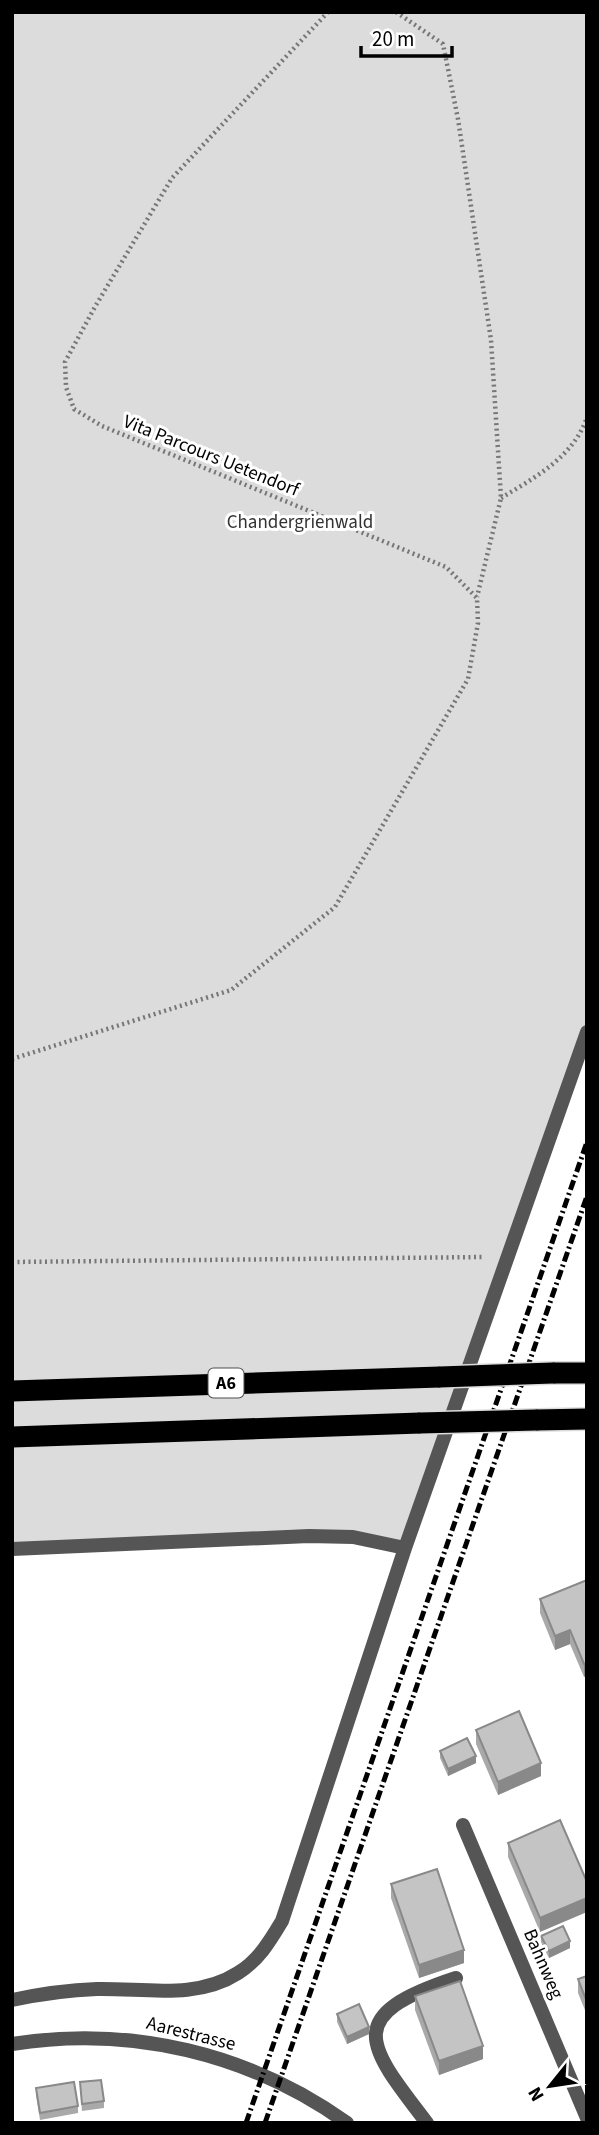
<svg xmlns="http://www.w3.org/2000/svg" width="599" height="2135" font-family="'Source Sans 3',sans-serif">
	<style>
		.green { fill: #dcdcdc }
		.lines { fill: none; stroke-linecap: round; stroke-linejoin: round }
		.highway-casing { stroke: #dbdbdb; stroke-width: 24 }
		.path { stroke: #777; stroke-width: 4.5; stroke-dasharray: 2 3.5; stroke-linecap: butt }
		.lane { stroke: #555; stroke-width: 14 }
		.street { stroke: #555; stroke-width: 14 }
		.highway { stroke: #000; stroke-width: 21 }
		.rail { stroke: #000; stroke-width: 5; stroke-dasharray: 10 3.5 2 3.5; stroke-linecap: butt }
		.highway-bridge-casing { stroke: #dbdbdb; stroke-width: 24; stroke-linecap: butt }
		.highway-bridge { stroke: #000; stroke-width: 21 }
		.wall { fill: #a9a9a9 }
		.shaded-wall { fill: #898989 }
		.building { fill: #c4c4c4; stroke: #898989; stroke-width: 2 }
		.labels { text-anchor: middle; dominant-baseline: central; stroke-width: 6; stroke-linejoin: round; paint-order: stroke }
		.shield { fill: #fff; stroke: #4c4c4c; stroke-width: 2 }
		.shield-label { font-size: 18px; font-weight: bold; fill: #000 }
		.street-label { font-size: 19px; fill: #000; stroke: #fff }
		.park-label { font-size: 19px; fill: #333; stroke: #fff }
	</style>
	<rect width="100%" height="100%" fill="#fff"/>
	<path class="green" d="M 12,12 L 587,12 L 587,1032 L 405,1548 L 353,1537 L 12,1549 Z"/>
	<g class="lines">
		<g class="highway-casing">
			<path id="highway" d="M 553,1373 L 587,1373
				M 12,1391 L 440,1377
				M 536,1420 L 587,1419
				M 12,1437 L 420,1423"/>
		</g>
		<path class="path" d="M 396,12 L 443,44 L 458,119 L 491,340 L 501,498 L 477,597
			M 501,498 C 534,478 574,457 587,417
			M 12,1059 L 231,990 L 335,907 L 468,679 L 478,623 L 477,598 L 446,567 L 102,426 L 74,409 L 66,387 L 65,362 L 96,305 L 172,178 L 328,12
			M 12,1262 L 484,1257"/>
		<path class="lane" d="M 12,1549 L 309,1536 L 353,1537 L 405,1548
			M 12,2000 C 40,1994 69,1990 97,1989 C 144,1988 196,2000 238,1973 C 259,1960 270,1941 282,1921 L 405,1548 L 587,1032
			M 427,2123 C 365,2043 343,2015 456,1978"/>
		<path class="street" d="M 463,1825 L 587,2118
			M 12,2044 C 130,2025 249,2053 347,2123"/>
		<use href="#highway" class="highway"/>
		<path class="rail" d="M 246,2123 L 587,1142
			M 265,2123 L 587,1196"/>
		<g class="highway-bridge-casing">
			<path id="highway-bridge" d="M 440,1377 L 553,1373
				M 420,1423 L 536,1420"/>
		</g>
		<use href="#highway-bridge" class="highway-bridge"/>
	</g>
	<path class="wall" d="M 587,1580 L 584,1677 L 570,1644 L 555,1650 L 540,1613 L 540,1599 Z
		M 476,1730 L 541,1776 L 498,1795 L 476,1744 Z
		M 440,1751 L 476,1763 L 448,1776 L 440,1758 Z
		M 560,1820 L 540,1932 L 508,1857 L 508,1843 Z
		M 391,1884 L 464,1963 L 419,1978 L 391,1898 Z
		M 541,1936 L 570,1948 L 549,1958 L 541,1943 Z
		M 587,1976 L 587,2015 L 578,1993 L 578,1979 Z
		M 415,1996 L 483,2059 L 439,2075 L 415,2010 Z
		M 337,2014 L 369,2034 L 347,2044 L 337,2022 Z
		M 80,2082 L 104,2101 L 104,2108 L 82,2111 Z
		M 36,2088 L 78,2106 L 78,2113 L 40,2120 L 36,2095 Z"/>
	<path class="shaded-wall" d="M 570,1630 L 570,1644 L 555,1650 L 555,1636 Z
		M 587,1663 L 587,1676 L 584,1677 L 584,1664 Z
		M 476,1756 L 476,1763 L 448,1776 L 448,1769 Z
		M 541,1763 L 541,1776 L 498,1795 L 498,1782 Z
		M 587,1898 L 587,1912 L 540,1932 L 540,1918 Z
		M 570,1941 L 570,1948 L 549,1958 L 549,1951 Z
		M 464,1950 L 464,1963 L 419,1978 L 419,1965 Z
		M 369,2027 L 369,2034 L 347,2044 L 347,2037 Z
		M 483,2046 L 483,2059 L 439,2075 L 439,2061 Z"/>
	<path class="building" d="M 587,1580 L 587,1663 L 584,1664 L 570,1630 L 555,1636 L 540,1599 Z
		M 519,1711 L 541,1763 L 498,1782 L 476,1730 Z
		M 467,1738 L 476,1756 L 448,1769 L 440,1751 Z
		M 560,1820 L 587,1882 L 587,1898 L 540,1918 L 508,1843 Z
		M 437,1869 L 464,1950 L 419,1965 L 391,1884 Z
		M 563,1926 L 570,1941 L 549,1951 L 541,1936 Z
		M 587,1976 L 587,2002 L 578,1979 Z
		M 460,1981 L 483,2046 L 439,2061 L 415,1996 Z
		M 359,2004 L 369,2027 L 347,2037 L 337,2014 Z
		M 101,2080 L 104,2101 L 82,2104 L 80,2082 Z
		M 74,2082 L 78,2106 L 40,2113 L 36,2088 Z"/>
	<g class="labels">
		<rect class="shield" x="208.5" y="1368.5" width="35" height="29" rx="5"/>
		<g class="shield-label">
			<text x="226" y="1383">A6</text>
		</g>
		<g class="street-label">
			<text transform="translate(211 456) rotate(22)">Vita Parcours Uetendorf</text>
			<text transform="translate(543 1964) rotate(67)">Bahnweg</text>
			<text transform="translate(191 2034) rotate(14)">Aarestrasse</text>
		</g>
		<g class="park-label">
			<text x="300" y="522">Chandergrienwald</text>
		</g>
	</g>
	<rect width="599" height="2135" fill="none" stroke="#000000" stroke-width="28"/>
	<g transform="translate(550 2086) rotate(240)" stroke="#ffffff" stroke-width="5" paint-order="stroke">
	<path d="M0-5L12 26L0 18L-12 26Z" fill="#000000"/>
	<text y="-10" font-size="19" font-weight="bold" text-anchor="middle" fill="#000000">N</text>
	</g>
	<path d="M361 46v10h91v-10" fill="none" stroke="#000000" stroke-width="3.5"/>
	<text x="372" y="46" font-size="21" fill="#000000" stroke="#ffffff" stroke-width="5" paint-order="stroke">20 m</text>
</svg>
